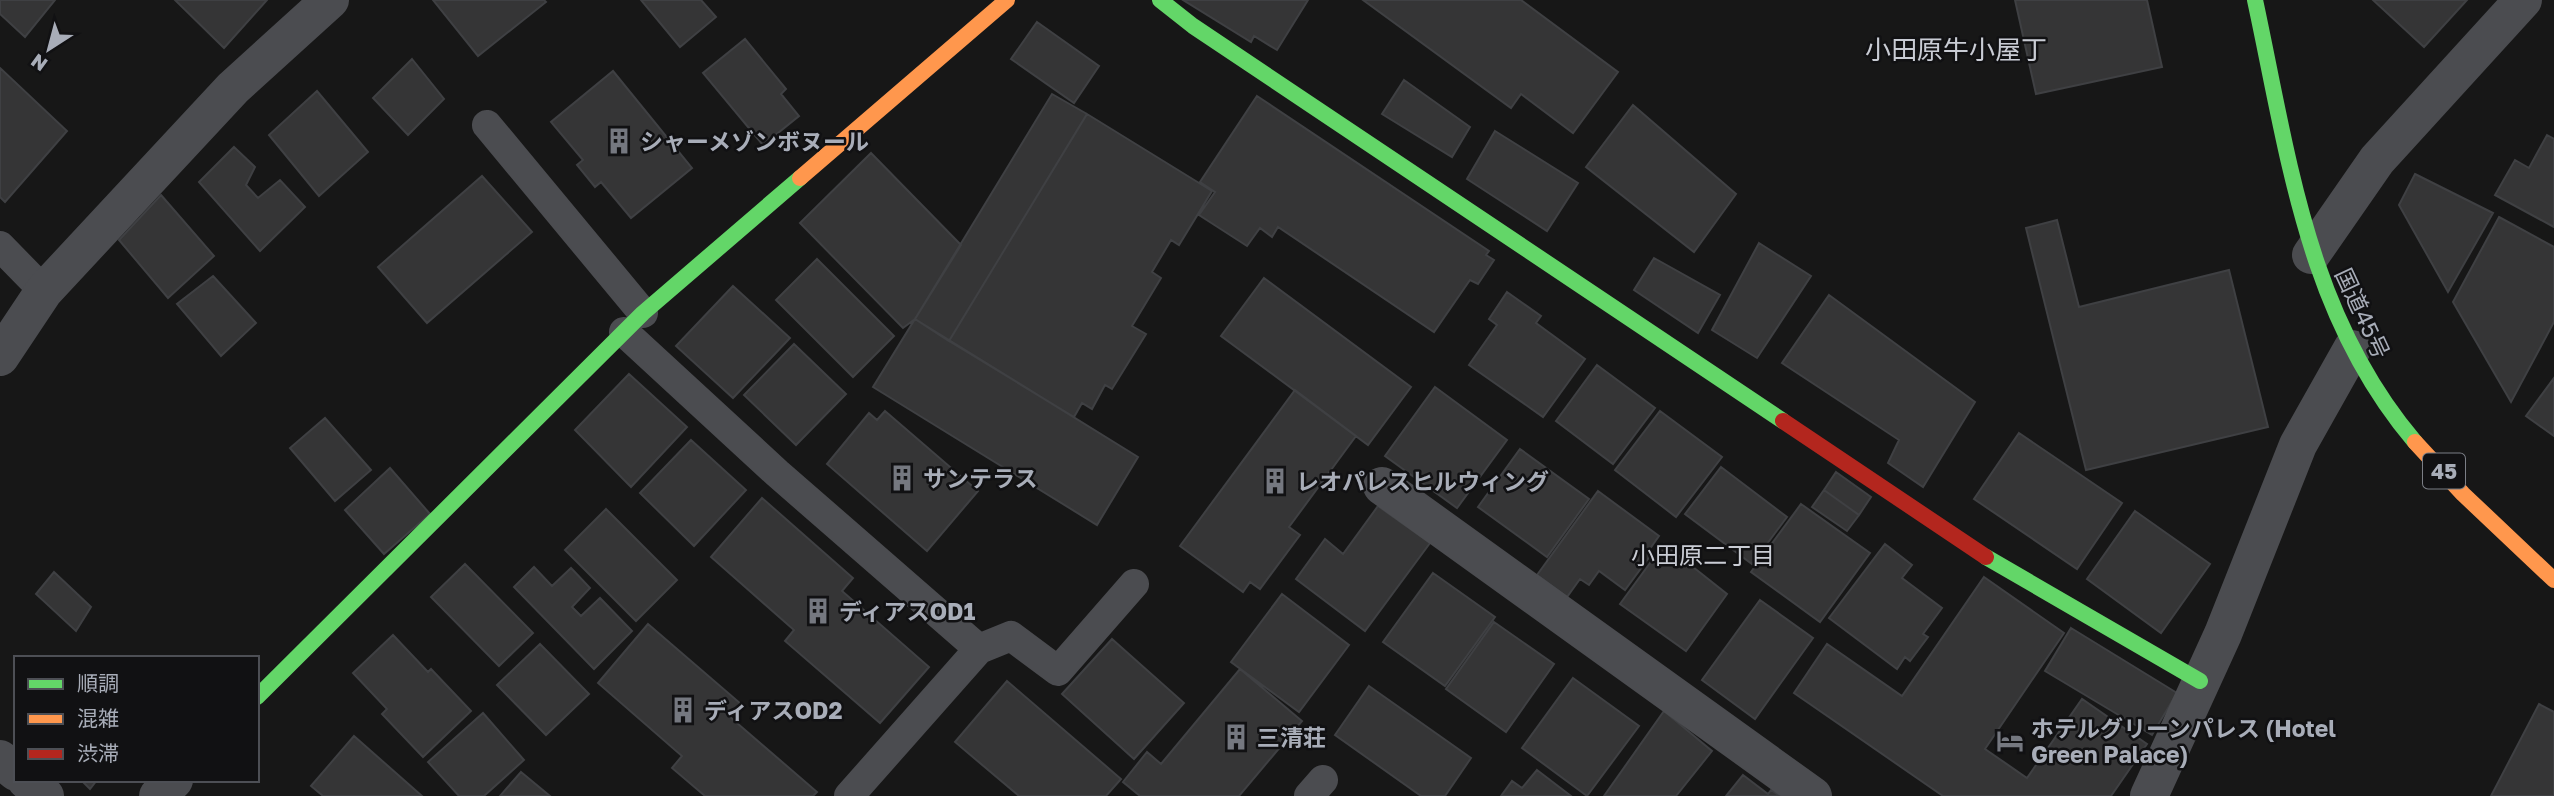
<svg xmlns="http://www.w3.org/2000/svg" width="2554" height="796" font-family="'Golos Text','Noto Sans JP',sans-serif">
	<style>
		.building { fill: #353536; stroke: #3f4043; stroke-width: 2 }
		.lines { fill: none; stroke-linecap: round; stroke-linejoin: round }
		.lane { stroke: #4b4c50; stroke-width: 30 }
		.street { stroke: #4b4c50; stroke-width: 38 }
		.fast { stroke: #63d668; stroke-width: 16 }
		.slow { stroke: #ff974d; stroke-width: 16 }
		.jam { stroke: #b3261e; stroke-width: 16 }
		.labels { text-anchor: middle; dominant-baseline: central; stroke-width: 5; stroke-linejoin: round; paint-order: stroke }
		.shield { fill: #111113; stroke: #7b7e86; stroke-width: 2 }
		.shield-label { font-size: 21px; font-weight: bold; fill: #a8adb8 }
		.poi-label { font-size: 23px; font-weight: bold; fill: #a8adb8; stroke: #111113; text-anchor: start }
		.street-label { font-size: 23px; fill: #a8adb8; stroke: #111113 }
		.neighbourhood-label { font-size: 24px; fill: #c9ccd4; stroke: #111113 }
		.quarter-label { font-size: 26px; fill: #c9ccd4; stroke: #111113 }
	</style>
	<rect width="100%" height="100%" fill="#171717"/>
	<path class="building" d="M 0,0 L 55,0 L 25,37 L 0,14 Z
		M 175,0 L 267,0 L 224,48 Z
		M 433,0 L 544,0 L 546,2 L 478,56 Z
		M 641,0 L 701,0 L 716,17 L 680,47 Z
		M 1183,0 L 1308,0 L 1277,50 L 1254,36 L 1251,42 Z
		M 1363,0 L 1521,0 L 1618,72 L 1573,133 L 1521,94 L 1511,108 Z
		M 2015,0 L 2147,0 L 2162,67 L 2036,94 Z
		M 2373,0 L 2467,0 L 2424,47 Z
		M 1037,22 L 1099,66 L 1074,103 L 1011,59 Z
		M 745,39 L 786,89 L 781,94 L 799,116 L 763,145 L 703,73 Z
		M 412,59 L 444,99 L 408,135 L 373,98 Z
		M 0,68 L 67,131 L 5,202 L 0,197 Z
		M 613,71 L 692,168 L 631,218 L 601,182 L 595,187 L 577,165 L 583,160 L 551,122 Z
		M 1404,80 L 1470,127 L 1452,157 L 1382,114 Z
		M 317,91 L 368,152 L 319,196 L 269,135 Z
		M 1052,94 L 1087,114 L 949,341 L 915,319 Z
		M 1257,96 L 1489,251 L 1486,255 L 1494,260 L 1478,284 L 1470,280 L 1434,332 L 1278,227 L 1272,237 L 1260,228 L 1247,246 L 1199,215 L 1215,192 L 1200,182 Z
		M 1633,105 L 1736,194 L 1694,252 L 1586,167 Z
		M 1087,114 L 1212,191 L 1179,245 L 1171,240 L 1152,272 L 1161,278 L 1132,326 L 1146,334 L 1112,389 L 1105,385 L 1092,409 L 1082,403 L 1074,417 L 949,341 Z
		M 1495,131 L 1578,183 L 1547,231 L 1467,179 Z
		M 2547,135 L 2554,139 L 2554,227 L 2495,195 L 2515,160 L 2529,168 Z
		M 234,147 L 255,167 L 246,185 L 258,198 L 280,180 L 305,207 L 260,251 L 199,182 Z
		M 871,153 L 961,245 L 915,319 L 903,328 L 800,223 Z
		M 2415,174 L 2493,213 L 2448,292 L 2399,205 Z
		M 482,176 L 532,232 L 427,323 L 378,267 Z
		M 161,195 L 214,256 L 168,298 L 119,240 Z
		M 2499,217 L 2554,247 L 2554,322 L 2511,402 L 2453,302 Z
		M 2057,220 L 2079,307 L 2229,270 L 2268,427 L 2086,470 L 2026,228 Z
		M 1759,243 L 1811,276 L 1757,358 L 1712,330 Z
		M 1654,258 L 1720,295 L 1698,333 L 1634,290 Z
		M 817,259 L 894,336 L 853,377 L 776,300 Z
		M 213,276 L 256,323 L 221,356 L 177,304 Z
		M 1264,278 L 1411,387 L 1368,445 L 1221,336 Z
		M 733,286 L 790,338 L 733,398 L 676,346 Z
		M 1507,292 L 1541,316 L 1536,323 L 1585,359 L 1543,417 L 1469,365 L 1497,325 L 1489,319 Z
		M 1829,295 L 1975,402 L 1923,487 L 1888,463 L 1899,440 L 1782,363 Z
		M 915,319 L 1138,457 L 1097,525 L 873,387 Z
		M 794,344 L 846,394 L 796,445 L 744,395 Z
		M 1597,365 L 1655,408 L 1613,464 L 1556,421 Z
		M 629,374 L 687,427 L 631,487 L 575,430 Z
		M 2554,378 L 2554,436 L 2526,416 Z
		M 1435,387 L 1507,440 L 1457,508 L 1385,456 Z
		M 1295,390 L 1356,436 L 1289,527 L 1300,535 L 1260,589 L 1250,582 L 1243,592 L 1180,546 Z
		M 885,411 L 978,491 L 927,551 L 827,464 L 869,413 L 877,420 Z
		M 1660,411 L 1722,457 L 1676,517 L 1615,470 Z
		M 325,418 L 371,470 L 335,501 L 290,448 Z
		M 2019,433 L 2122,503 L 2077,569 L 1974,499 Z
		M 691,440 L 746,490 L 694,546 L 640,493 Z
		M 1520,449 L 1589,499 L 1547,557 L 1478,507 Z
		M 1721,467 L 1787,517 L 1752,564 L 1685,514 Z
		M 390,468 L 430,514 L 384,554 L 345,510 Z
		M 1836,472 L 1871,497 L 1859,515 L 1824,490 Z
		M 1824,490 L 1859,515 L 1847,531 L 1812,507 Z
		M 1598,491 L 1659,536 L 1647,553 L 1650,556 L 1625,590 L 1599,571 L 1589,585 L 1580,579 L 1567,597 L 1537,575 Z
		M 762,498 L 853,578 L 842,591 L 929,667 L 880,723 L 785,641 L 794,630 L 711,557 Z
		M 1801,504 L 1870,553 L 1820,622 L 1751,572 Z
		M 1378,506 L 1430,543 L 1365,631 L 1296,579 L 1325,539 L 1343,554 Z
		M 606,509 L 677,580 L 636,621 L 565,550 Z
		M 2135,511 L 2210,564 L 2161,633 L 2087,579 Z
		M 1664,544 L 1727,594 L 1686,651 L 1620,604 Z
		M 1885,544 L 1912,565 L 1902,578 L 1942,608 L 1923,634 L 1928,637 L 1910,661 L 1905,657 L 1897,669 L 1829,618 Z
		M 465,564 L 533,633 L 499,666 L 431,597 Z
		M 534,567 L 552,586 L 571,568 L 590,588 L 572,607 L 581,616 L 600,598 L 632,631 L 594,669 L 514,587 Z
		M 54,572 L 91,607 L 76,631 L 36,594 Z
		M 1433,573 L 1495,617 L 1445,686 L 1383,642 Z
		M 1984,577 L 2064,633 L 1985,749 L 2027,778 L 2082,699 L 2147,744 L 2111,796 L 1943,796 L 1794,693 L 1827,644 L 1902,696 Z
		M 1282,594 L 1349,645 L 1299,712 L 1231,662 Z
		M 1760,600 L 1813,638 L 1755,719 L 1702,680 Z
		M 1494,622 L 1554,664 L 1506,732 L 1446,689 Z
		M 648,624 L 741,704 L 730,717 L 817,792 L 813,796 L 705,796 L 672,768 L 682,756 L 598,683 Z
		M 2071,628 L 2177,693 L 2152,735 L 2045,671 Z
		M 393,635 L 428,672 L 431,669 L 471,711 L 423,757 L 382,714 L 387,709 L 353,673 Z
		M 1112,639 L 1184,703 L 1134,759 L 1062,694 Z
		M 540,644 L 589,694 L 546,735 L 497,685 Z
		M 1240,669 L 1302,721 L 1239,796 L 1140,796 L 1123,782 L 1147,752 L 1161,764 Z
		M 1573,678 L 1639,726 L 1587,796 L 1522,748 Z
		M 1007,681 L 1121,779 L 1106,796 L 1019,796 L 955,742 Z
		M 1369,686 L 1471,758 L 1445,796 L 1421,796 L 1335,735 Z
		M 2539,704 L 2554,712 L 2554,796 L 2491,796 Z
		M 1664,711 L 1712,751 L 1676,796 L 1604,796 Z
		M 483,713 L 524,760 L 484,796 L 459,796 L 428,762 Z
		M 354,736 L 422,796 L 323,796 L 311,786 Z
		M 1537,770 L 1571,796 L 1501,796 L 1512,781 L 1522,788 Z
		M 521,772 L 550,796 L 500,796 Z
		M 1743,775 L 1768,794 L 1771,790 L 1780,796 L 1726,796 Z
		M 81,780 L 97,780 L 90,789 Z"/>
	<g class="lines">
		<path class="lane" d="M 487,125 L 643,313
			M 0,246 L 44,291
			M 624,332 L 777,473 L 979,649
			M 849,796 L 979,649 L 1011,636 L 1058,671 L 1134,584
			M 1309,796 L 1323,780"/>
		<path class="street" d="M 2311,255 L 2377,160 L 2523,0
			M 0,357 L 44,291 L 233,88 L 330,0
			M 1382,486 L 1813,796
			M 0,759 L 16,772
			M 26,780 L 45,796
			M 158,796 L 174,780
			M 2149,796 L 2223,634 L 2298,445 L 2352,349"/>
		<path class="fast" d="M 1160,0 L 1193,26 L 1783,421
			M 2255,0 C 2289,158 2307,315 2415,442
			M 1986,557 L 2200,681
			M 257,697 L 643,313 L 800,178"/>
		<path class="slow" d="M 800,178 L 1007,0
			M 2415,442 L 2463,494 L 2554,580"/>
		<path class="jam" d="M 1783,421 L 1986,557"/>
	</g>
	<defs>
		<g id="building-bare" transform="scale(2.1)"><path d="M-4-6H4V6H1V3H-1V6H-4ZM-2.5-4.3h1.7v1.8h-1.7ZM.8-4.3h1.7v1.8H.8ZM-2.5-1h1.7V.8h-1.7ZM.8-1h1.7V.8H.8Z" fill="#757880" stroke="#111113" stroke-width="2.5" paint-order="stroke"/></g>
		<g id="hotel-bare" transform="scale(2.1)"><path d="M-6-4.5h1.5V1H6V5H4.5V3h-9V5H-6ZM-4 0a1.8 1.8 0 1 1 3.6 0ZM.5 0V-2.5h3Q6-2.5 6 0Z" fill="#757880" stroke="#111113" stroke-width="2.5" paint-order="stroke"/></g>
	</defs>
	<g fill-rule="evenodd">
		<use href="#building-bare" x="619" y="141"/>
		<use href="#building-bare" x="902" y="478"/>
		<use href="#building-bare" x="1275" y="481"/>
		<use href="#building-bare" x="818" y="611"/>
		<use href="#building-bare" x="683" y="710"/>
		<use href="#building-bare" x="1236" y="737"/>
		<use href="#hotel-bare" x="2010" y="741"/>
	</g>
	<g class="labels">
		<rect class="shield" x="2423" y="453.5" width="42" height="35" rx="5"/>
		<g class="shield-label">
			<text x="2444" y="471">45</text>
		</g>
		<g class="poi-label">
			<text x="640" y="141">シャーメゾンボヌール</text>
			<text x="923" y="478">サンテラス</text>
			<text x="1296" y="481">レオパレスヒルウィング</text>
			<text x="839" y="611">ディアスOD1</text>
			<text x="704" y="710">ディアスOD2</text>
			<text x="2031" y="728">ホテルグリーンパレス (Hotel<tspan x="2031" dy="26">Green Palace)</tspan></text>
			<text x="1257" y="737">三清荘</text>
		</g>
		<g class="street-label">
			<text transform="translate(2363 313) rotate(65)">国道45号</text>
		</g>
		<g class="neighbourhood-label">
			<text x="1703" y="554">小田原二丁目</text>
		</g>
		<g class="quarter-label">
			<text x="1956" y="49">小田原牛小屋丁</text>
		</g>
	</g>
	<rect x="14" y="656" width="245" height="126" fill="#111113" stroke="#4d4f55" stroke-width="2"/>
	<rect x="28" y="679" width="35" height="10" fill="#63d668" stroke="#4d4f55" stroke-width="2"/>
	<text x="77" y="691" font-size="21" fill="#a8adb8">順調</text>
	<rect x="28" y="714" width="35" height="10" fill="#ff974d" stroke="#4d4f55" stroke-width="2"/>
	<text x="77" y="726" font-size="21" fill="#a8adb8">混雑</text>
	<rect x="28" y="749" width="35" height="10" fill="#b3261e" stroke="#4d4f55" stroke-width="2"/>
	<text x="77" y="761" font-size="21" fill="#a8adb8">渋滞</text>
	<g transform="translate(49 49) rotate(216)" stroke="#111113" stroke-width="5" paint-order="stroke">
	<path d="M0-5L12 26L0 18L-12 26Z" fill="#a8adb8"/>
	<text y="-10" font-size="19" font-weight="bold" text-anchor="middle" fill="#a8adb8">N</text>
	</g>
</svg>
